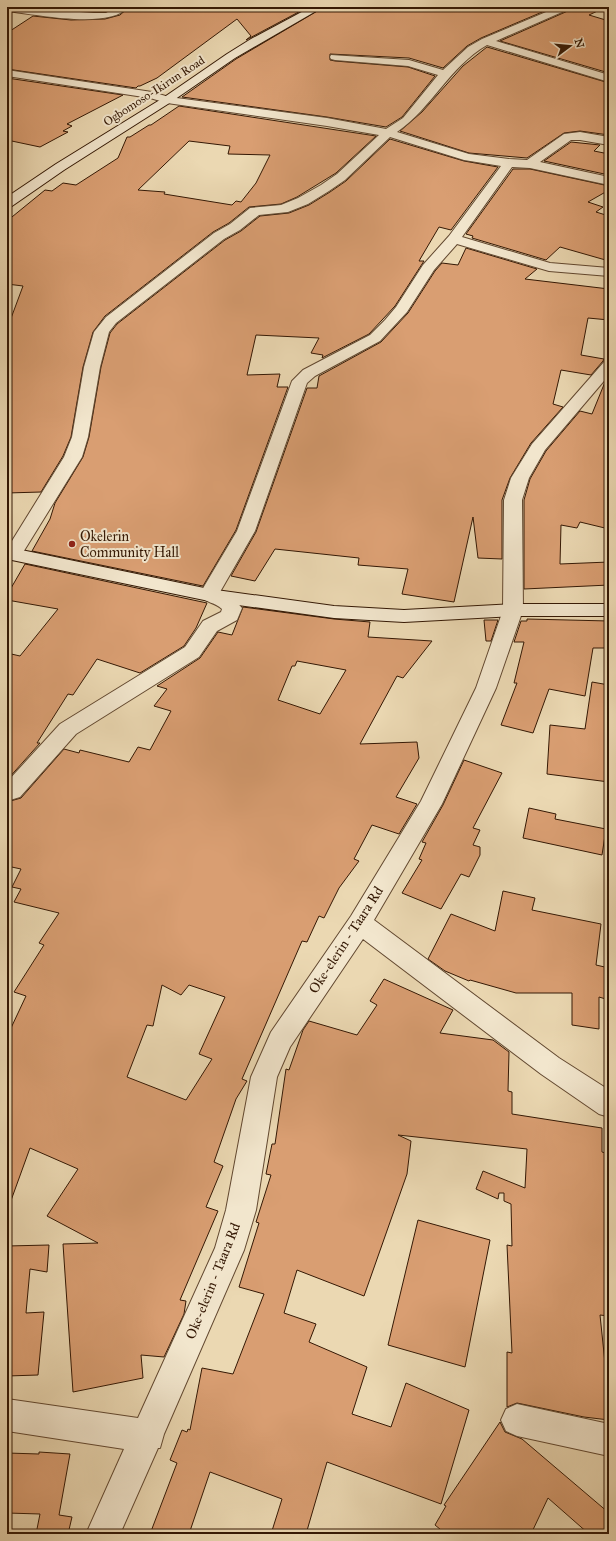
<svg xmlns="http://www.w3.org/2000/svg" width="616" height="1541" font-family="'IM FELL Great Primer',serif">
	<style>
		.building { fill: #d99e72; stroke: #341804; fill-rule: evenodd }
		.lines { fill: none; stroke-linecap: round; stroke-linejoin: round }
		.street-casing { stroke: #624830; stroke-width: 2 }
		.secondary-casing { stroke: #341804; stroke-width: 2 }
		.street { fill: #f2e6cd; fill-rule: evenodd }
		.secondary { fill: #f2e6cd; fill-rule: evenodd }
		.poi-dot { fill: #8f2418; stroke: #f2e6cd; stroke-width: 1.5 }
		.labels { text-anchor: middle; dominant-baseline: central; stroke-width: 4; stroke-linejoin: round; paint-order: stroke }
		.far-street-label { font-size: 12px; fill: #341804; stroke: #f2e6cd }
		.poi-label { font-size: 14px; fill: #341804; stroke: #f2e6cd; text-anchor: start }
		.street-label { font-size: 14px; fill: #341804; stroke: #f2e6cd }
	</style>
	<rect width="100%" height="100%" fill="#ebd8b2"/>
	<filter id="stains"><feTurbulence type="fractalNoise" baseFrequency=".005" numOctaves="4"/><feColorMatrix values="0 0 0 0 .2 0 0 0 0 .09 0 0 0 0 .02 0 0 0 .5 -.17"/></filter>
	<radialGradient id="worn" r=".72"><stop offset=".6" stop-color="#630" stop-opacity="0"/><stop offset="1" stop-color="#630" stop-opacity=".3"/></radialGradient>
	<path class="building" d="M 51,7 L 114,7 L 106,12 L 48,8 Z
		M 129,7 L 308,7 L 246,40 L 251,36 L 237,19 L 157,78 L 140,86 L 138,86 L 136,88 L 7,69 L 7,33 L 33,16 L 71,20 L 105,19 L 120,15 Z
		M 324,7 L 554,7 L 481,38 L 467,46 L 443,68 L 409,58 L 330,54 L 330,60 L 335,61 L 408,67 L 435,76 L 402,117 L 386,127 L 327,117 L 182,97 L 236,59 Z
		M 572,7 L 606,7 L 589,15 L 609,21 L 609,73 L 500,41 L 570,10 Z
		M 487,47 L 609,83 L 609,135 L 580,131 L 564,133 L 527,158 L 469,153 L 400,131 L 422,112 L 463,66 Z
		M 7,78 L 123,95 L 67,124 L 72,126 L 63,131 L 68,132 L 40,147 L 7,140 Z
		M 179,106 L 376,136 L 336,173 L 297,197 L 281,204 L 249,207 L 229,223 L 213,232 L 105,316 L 93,332 L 83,367 L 71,437 L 63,456 L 41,492 L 7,493 L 7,329 L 23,286 L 7,284 L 7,221 L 45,190 L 52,191 L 63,183 L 76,185 L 118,158 L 127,137 L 130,137 L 149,125 L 151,125 ZM 189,141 L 230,146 L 228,154 L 270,155 L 256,183 L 241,202 L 236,201 L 232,205 L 164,194 L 165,192 L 138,190 Z
		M 390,139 L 464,161 L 498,167 L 451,230 L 439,227 L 419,261 L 424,261 L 395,306 L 369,334 L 322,358 L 323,355 L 311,353 L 319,338 L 256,335 L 247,375 L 280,374 L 277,387 L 288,387 L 236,530 L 203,586 L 32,551 L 50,519 L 55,503 L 83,457 L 89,437 L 101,367 L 110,333 L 117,324 L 225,240 L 241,231 L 260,216 L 289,213 L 309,205 L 330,192 L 346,181 Z
		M 571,142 L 600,145 L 594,151 L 609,154 L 609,175 L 544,161 Z
		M 513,169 L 530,169 L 609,186 L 609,190 L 588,202 L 603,207 L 596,212 L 609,216 L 609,261 L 560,247 L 546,260 L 472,238 L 473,236 L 466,234 Z
		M 466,248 L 537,269 L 525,279 L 609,289 L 609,320 L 588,318 L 581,355 L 604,359 L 603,361 L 591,375 L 561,370 L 553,404 L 563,407 L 531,443 L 510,478 L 502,500 L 502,559 L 478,558 L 473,517 L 454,602 L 402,594 L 408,569 L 358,565 L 359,558 L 275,549 L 255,581 L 231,576 L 256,532 L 307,388 L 317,388 L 319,376 L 381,342 L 408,313 L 435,271 L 442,263 L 458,265 Z
		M 609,377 L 609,529 L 580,522 L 577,528 L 561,525 L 560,564 L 609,562 L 609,585 L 524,589 L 524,500 L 530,479 L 546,451 L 580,411 L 592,414 L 605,382 Z
		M 25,564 L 207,603 L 196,628 L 184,646 L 140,673 L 97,659 L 73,695 L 68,694 L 37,743 L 40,743 L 7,780 L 7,653 L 20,656 L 58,609 L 7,600 L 7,595 Z
		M 243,607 L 334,619 L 370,622 L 368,637 L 432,641 L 403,678 L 397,676 L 360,744 L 417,742 L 419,758 L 396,797 L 417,804 L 399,834 L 372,825 L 354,859 L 359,861 L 339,888 L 324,918 L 319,916 L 307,942 L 302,941 L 242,1079 L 247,1081 L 236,1099 L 214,1162 L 223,1166 L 206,1207 L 218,1211 L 180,1300 L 186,1301 L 184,1314 L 164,1357 L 141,1355 L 143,1378 L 73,1392 L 63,1244 L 98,1243 L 47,1216 L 78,1169 L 30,1148 L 9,1206 L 7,1206 L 7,1027 L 11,1028 L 26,996 L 14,992 L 44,945 L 39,943 L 59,913 L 14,902 L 21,889 L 12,887 L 21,869 L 7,866 L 7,802 L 21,798 L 64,749 L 79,753 L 80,750 L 129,762 L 138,747 L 150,750 L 171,711 L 154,706 L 167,689 L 157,686 L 200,658 L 218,632 L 232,635 ZM 297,661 L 346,670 L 320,714 L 278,700 L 292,666 L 295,666 ZM 162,985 L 181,995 L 189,985 L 225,997 L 199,1054 L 212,1059 L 186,1100 L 127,1077 L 147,1025 L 153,1026 Z
		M 527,619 L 609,621 L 609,648 L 593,648 L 585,696 L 549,689 L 533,733 L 501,725 L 517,683 L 514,683 L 524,642 L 514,642 L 521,621 L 527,621 Z
		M 484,620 L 498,620 L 491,641 L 486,641 Z
		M 592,682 L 609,685 L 609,782 L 547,774 L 550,725 L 585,729 Z
		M 464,760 L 502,773 L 473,828 L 480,830 L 473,845 L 480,847 L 480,855 L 469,877 L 461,874 L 441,909 L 402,893 L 422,860 L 419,859 L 426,843 L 422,842 L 443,805 Z
		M 529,808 L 556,814 L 555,819 L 606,829 L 602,855 L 523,838 Z
		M 503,891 L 535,898 L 532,910 L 601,924 L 596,965 L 609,968 L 609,1000 L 599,997 L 599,1029 L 572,1025 L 572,993 L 516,993 L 470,980 L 469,981 L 445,971 L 428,959 L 451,914 L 495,931 Z
		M 384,979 L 453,1010 L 440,1033 L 493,1040 L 509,1052 L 508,1091 L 512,1092 L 512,1114 L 602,1128 L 602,1152 L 609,1154 L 609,1316 L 600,1315 L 605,1363 L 609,1363 L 609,1420 L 584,1417 L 517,1403 L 507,1407 L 507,1352 L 512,1353 L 507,1245 L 512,1246 L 511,1204 L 504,1201 L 504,1193 L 499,1193 L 498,1199 L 476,1189 L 483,1171 L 525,1188 L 527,1149 L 398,1135 L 411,1141 L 407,1174 L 364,1296 L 297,1270 L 284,1313 L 316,1324 L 309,1342 L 367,1367 L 352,1414 L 391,1427 L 406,1383 L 469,1410 L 441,1504 L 327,1462 L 306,1534 L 271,1534 L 282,1499 L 210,1472 L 189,1534 L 150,1534 L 177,1463 L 170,1460 L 182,1430 L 187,1432 L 188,1429 L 190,1430 L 202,1368 L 233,1374 L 264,1294 L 239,1287 L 259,1223 L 256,1222 L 271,1175 L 266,1174 L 272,1144 L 275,1144 L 286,1069 L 289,1070 L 303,1030 L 309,1021 L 357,1035 L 377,1005 L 370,1001 Z
		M 418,1220 L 490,1240 L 465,1367 L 388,1345 Z
		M 49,1245 L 47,1272 L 30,1269 L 26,1313 L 44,1312 L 38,1375 L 7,1376 L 7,1246 Z
		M 500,1422 L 505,1432 L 522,1439 L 609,1513 L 609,1534 L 589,1534 L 548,1498 L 531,1534 L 446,1534 L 435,1525 L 446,1506 L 444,1505 Z
		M 39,1452 L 70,1454 L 59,1515 L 72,1517 L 68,1534 L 36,1534 L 40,1514 L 7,1513 L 7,1453 L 39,1454 Z"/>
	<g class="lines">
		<g class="street-casing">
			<path id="street" d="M 7,7 L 94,13 L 106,13 L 117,7 L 128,7 C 110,30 34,14 7,11 Z
				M 558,7 L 571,7 L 569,9 L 496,41 L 609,75 L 609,82 L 487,45 C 449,67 432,108 397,132 L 469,154 L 509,159 L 527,160 L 564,134 L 580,132 L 609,137 L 609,145 L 580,140 L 571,140 L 540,162 L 609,177 L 609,185 L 530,168 L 512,167 L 462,237 L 550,263 L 609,268 L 609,276 L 549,271 L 457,244 L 434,270 L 407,312 L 380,341 L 315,376 L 307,383 L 255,531 L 220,592 L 232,597 L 242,608 L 237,620 L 217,631 L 199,657 L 76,734 L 20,797 L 7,801 L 7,782 L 60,724 L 185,647 L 203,621 L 221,612 L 222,609 C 215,602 205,603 199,595 L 237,531 L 292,381 L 303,370 L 370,335 L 385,320 L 396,307 L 423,265 L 449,236 L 501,166 L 464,160 L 390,137 L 345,180 L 329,191 L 308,204 L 288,212 L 259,215 L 240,230 L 224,239 L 116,323 L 109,332 L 100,367 L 88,437 L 82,457 L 22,554 L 20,558 L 13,560 L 7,558 L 7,549 L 64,457 L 72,437 L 84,367 L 94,332 L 106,317 L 214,233 L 230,224 L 250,208 L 281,205 L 298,198 L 321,185 L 337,174 L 379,135 L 327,126 L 167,103 L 150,98 L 7,76 L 7,70 L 152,92 L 169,97 L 327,118 L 386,129 L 403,118 L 438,75 L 408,66 L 335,60 L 331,59 L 330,57 L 331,55 L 409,60 L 443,70 L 468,47 L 482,39 Z
				M 609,360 L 609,375 L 545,450 L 529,478 L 522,500 L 523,610 L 496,688 L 442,804 L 374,920 L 559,1058 L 609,1090 L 609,1117 L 599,1114 L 541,1074 L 363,939 L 290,1047 L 277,1077 L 256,1210 L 244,1250 L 164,1434 L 160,1448 L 158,1448 L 120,1534 L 86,1534 L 124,1449 L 7,1431 L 7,1399 L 138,1418 L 215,1248 L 226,1210 L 251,1077 L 271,1032 L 351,916 L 421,801 L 476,688 L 503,610 L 504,500 L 511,478 L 532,444 L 604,362 Z
				M 517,1404 L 609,1424 L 609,1456 L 517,1436 L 506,1431 L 501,1420 L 506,1409 Z"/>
		</g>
		<g class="secondary-casing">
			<path id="secondary" d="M 311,7 L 323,7 L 235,58 L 171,102 L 64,170 L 12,206 L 7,207 L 7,197 L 56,164 L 163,98 L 227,54 L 251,39 Z
				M 7,547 L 209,589 L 334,606 L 404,610 L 513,604 L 609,604 L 609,616 L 513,616 L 404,622 L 334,618 L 209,601 L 7,559 Z"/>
		</g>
		<use href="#street" class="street"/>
		<use href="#secondary" class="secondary"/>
	</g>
	<circle class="poi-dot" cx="72" cy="544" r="4"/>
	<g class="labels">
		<g class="far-street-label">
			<text transform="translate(154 91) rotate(-33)">Ogbomoso-Ikirun Road</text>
		</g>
		<g class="poi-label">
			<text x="80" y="536">Okelerin<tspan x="80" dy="16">Community Hall</tspan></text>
		</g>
		<g class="street-label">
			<text transform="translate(346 940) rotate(-57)">Oke-elerin - Taara Rd</text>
			<text transform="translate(213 1281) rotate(-68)">Oke-elerin - Taara Rd</text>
		</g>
	</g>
	<rect width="616" height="1541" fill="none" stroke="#ebd8b2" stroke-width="24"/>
	<rect x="8" y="8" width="600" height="1525" fill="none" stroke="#341804" stroke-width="2"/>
	<rect x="12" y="12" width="592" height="1517" fill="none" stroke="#341804"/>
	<g transform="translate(570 46) rotate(74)" stroke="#f2e6cd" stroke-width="3" paint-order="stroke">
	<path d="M0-3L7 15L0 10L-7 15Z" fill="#341804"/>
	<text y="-6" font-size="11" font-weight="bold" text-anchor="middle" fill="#341804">N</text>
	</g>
	<rect width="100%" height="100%" filter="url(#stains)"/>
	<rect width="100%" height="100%" fill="url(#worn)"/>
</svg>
